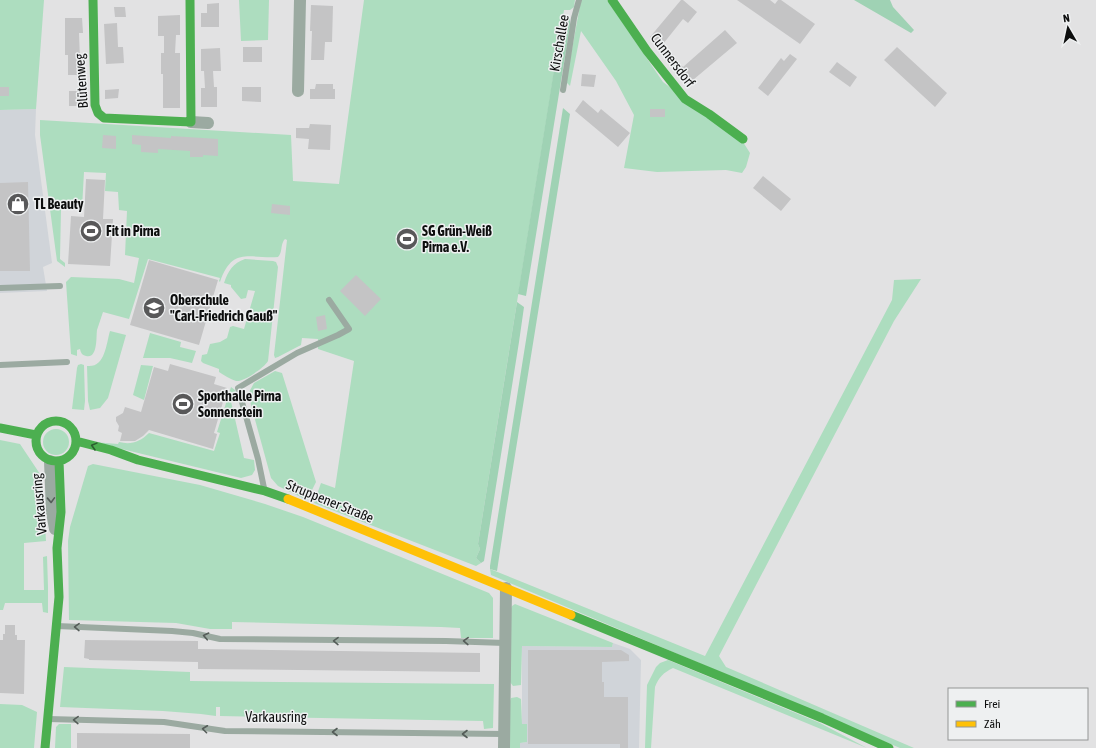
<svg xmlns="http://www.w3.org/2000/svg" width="1096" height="748" font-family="'Asap Condensed',sans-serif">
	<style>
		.built { fill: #d0d4d9 }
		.green { fill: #adddbf }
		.forest { fill: #9fd2b4 }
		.building { fill: #c4c4c5 }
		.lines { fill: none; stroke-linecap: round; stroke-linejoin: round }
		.lane { stroke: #9baaa1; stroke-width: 6 }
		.street { stroke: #9baaa1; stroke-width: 12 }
		.fast { stroke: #4caf50; stroke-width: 9 }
		.slow { stroke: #ffc107; stroke-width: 9 }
		.oneway { stroke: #2c5e2f }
		.oneway2 { stroke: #545c58 }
		.labels { text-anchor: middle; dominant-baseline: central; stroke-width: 3; stroke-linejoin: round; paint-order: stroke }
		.street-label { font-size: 14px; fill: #0d0e0e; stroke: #eef0f1 }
		.poi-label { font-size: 14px; font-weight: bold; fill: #0d0e0e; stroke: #eef0f1; text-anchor: start }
	</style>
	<rect width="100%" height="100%" fill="#e2e2e3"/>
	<path class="built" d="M 36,109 L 35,135 L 52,263 L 43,267 L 47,291 L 0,293 L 0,110 Z
		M 613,643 L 630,649 L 641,660 L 639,748 L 520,748 L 520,743 L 527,742 L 522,724 L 522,646 L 612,647 Z"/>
	<path class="green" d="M 0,0 L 44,0 L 36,109 L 0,110 Z
		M 239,0 L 269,0 L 268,40 L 241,41 Z
		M 364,0 L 575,0 L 574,7 L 570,10 L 564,10 L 478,544 L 480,549 L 476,558 L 481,563 L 476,566 L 314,503 L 321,483 L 335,488 L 354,361 L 318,349 L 318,339 L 302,338 L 301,345 L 278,357 L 275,358 L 274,355 L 287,240 L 285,239 C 280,244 283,252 278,257 C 250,259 232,246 220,282 L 219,281 L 220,278 L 148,259 L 129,319 L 103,312 C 101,318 99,324 97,330 C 96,337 98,359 86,356 C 82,355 81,353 80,349 L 77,350 L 77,356 L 71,354 L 66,282 L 71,277 L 119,279 L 134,283 L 139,258 L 125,255 L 127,211 L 119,210 L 118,192 L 105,191 L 106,173 L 84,172 L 82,208 L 61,209 L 60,259 L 65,263 L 65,267 L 57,261 L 40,135 L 40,120 L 291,135 L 293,181 L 339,184 Z
		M 581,0 L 607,0 L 663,82 L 743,142 L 750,153 L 746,167 L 742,173 L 726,170 L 657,172 L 624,168 L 634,115 L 616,81 L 581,31 L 570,86 L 566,82 Z
		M 245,259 L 273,261 L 276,262 L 278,267 L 268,361 C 265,367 244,382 236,381 C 230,379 224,375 219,372 L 219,369 L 203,363 L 201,361 L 202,355 L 207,354 L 210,344 L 220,342 L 227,338 L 230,327 L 233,326 L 244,329 L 255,291 L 248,290 L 246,298 L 241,299 L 231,287 L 231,285 L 224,283 C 228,271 233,263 245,259 Z
		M 921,279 L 894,321 L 719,656 L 726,667 L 914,748 L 900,748 L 491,575 L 490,569 L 705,656 L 892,300 L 894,280 Z
		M 110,331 L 126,335 L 108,398 L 100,408 L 90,410 L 88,401 L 87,366 C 105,368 106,345 110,331 Z
		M 150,333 L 181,342 L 180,347 L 196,351 L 192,363 L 170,358 L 143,358 Z
		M 81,364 L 84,365 L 85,401 L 84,410 L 72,409 L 77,368 L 78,365 Z
		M 141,365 L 153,366 L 144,400 L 133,395 Z
		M 275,371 L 282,373 L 316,482 L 307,500 L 278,486 L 271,478 L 248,394 L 254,383 Z
		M 231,387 L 235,390 L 239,400 L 230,397 L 244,458 L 254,460 L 255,470 L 252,475 L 241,478 L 93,442 L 118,444 L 119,442 C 131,445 140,442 149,433 L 214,451 L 220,433 L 217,432 Z
		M43 442a13 13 0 1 1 26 0a13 13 0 1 1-26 0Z
		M 0,440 L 20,444 L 42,477 L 46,541 L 24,543 L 24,590 L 44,590 L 43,557 L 47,556 L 48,587 L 48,613 L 43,612 L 42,603 L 5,603 L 3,610 L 0,610 Z
		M 93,464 L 200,485 L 265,504 L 303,517 L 489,593 L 493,598 L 493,638 L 461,638 L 460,628 L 441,627 L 232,622 L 232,629 L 210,629 L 176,623 L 69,620 L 68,541 L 70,527 L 88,466 Z
		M 515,604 L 613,643 L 612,647 L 522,646 L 521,685 L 513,686 L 510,682 L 510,611 L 512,606 Z
		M 668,660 L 820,723 L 867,748 L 673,668 C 663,673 659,677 655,687 L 651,748 L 645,748 L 647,685 L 656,667 L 660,663 Z
		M 64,667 L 190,672 L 190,681 L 494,684 L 493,728 L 484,729 L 483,721 L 220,716 L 220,707 L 216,707 L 216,716 L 201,714 L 163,711 L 60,707 Z
		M 517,697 L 521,699 L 522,724 L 527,724 L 527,742 L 520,743 L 520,748 L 509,748 L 510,701 L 511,698 Z
		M 0,704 L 22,705 L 37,712 L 34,748 L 0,748 Z
		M 59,724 L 71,724 L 71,748 L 55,748 L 56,727 Z"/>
	<path class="forest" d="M 854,0 L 890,0 L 893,7 L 914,30 L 911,33 Z
		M 563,14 L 570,18 L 570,26 L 526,296 L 518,294 Z
		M 563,108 L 570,114 L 506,511 L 497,571 L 490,569 L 490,566 Z
		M 517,302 L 524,307 L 519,342 L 484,561 L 481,563 L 476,558 L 480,549 L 478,544 Z"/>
	<path class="building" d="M 681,0 L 683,0 L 697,12 L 688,23 L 683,19 L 659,49 L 650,37 Z
		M 737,0 L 770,0 L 775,4 L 778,0 L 781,0 L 815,24 L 800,44 Z
		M 219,3 L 219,27 L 201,27 L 201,13 L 207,13 L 207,4 Z
		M 311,5 L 333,6 L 332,42 L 325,42 L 324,60 L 311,60 L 312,31 L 310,31 Z
		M 114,7 L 125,7 L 126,17 L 115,17 Z
		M 180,15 L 180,35 L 176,35 L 175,53 L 180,53 L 180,108 L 163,108 L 163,74 L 161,74 L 161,53 L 164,53 L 164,36 L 158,36 L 158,16 Z
		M 65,18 L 82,18 L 83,33 L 79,33 L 80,60 L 84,60 L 84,75 L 68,75 L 68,55 L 65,55 Z
		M 117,23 L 118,47 L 123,47 L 124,63 L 106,64 L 104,24 Z
		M 725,30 L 737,43 L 687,85 L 661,52 L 666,47 L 683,67 Z
		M 243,47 L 262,47 L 262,62 L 243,62 Z
		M 897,47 L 947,93 L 935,107 L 884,60 Z
		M 220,48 L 221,71 L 213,71 L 214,87 L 217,87 L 217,107 L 201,107 L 201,88 L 205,88 L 204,71 L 201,71 L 201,49 Z
		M 790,54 L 797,59 L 768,96 L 758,88 L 781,58 L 784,61 Z
		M 837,62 L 857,77 L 850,87 L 829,72 Z
		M 582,74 L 596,75 L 594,87 L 581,86 Z
		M 316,84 L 333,84 L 333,89 L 335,89 L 335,99 L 310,99 L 310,89 L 315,89 Z
		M 0,87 L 9,87 L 9,96 L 0,96 Z
		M 242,87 L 261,87 L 261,102 L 242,101 Z
		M 119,89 L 118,98 L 105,99 L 105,90 Z
		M 69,91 L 84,91 L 85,106 L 69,106 Z
		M 583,100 L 598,113 L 601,109 L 630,133 L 618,147 L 575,111 Z
		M 650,109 L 665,109 L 665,117 L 650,117 Z
		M 310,124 L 331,125 L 330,150 L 308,149 L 309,139 L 296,138 L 296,128 L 309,128 Z
		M 103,135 L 116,136 L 116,149 L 102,148 Z
		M 132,135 L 171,138 L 171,136 L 218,139 L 218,156 L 203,155 L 203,157 L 190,157 L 190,151 L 158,149 L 158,153 L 141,152 L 141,145 L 132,144 Z
		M 763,176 L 791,199 L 781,211 L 753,188 Z
		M 86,179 L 105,180 L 103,219 L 113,219 L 110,266 L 68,264 L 71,216 L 84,217 Z
		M 28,182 L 30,271 L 0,271 L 0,183 Z
		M 272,204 L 290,206 L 290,215 L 271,213 Z
		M 149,260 L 218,280 L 199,345 L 130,325 Z
		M 356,275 L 381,299 L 365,316 L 340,291 Z
		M 325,315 L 327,329 L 318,331 L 316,317 Z
		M 170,364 L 216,377 L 214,384 L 227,388 L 214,433 L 217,434 L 213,449 L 149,430 L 143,436 L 135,441 L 120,441 L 122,433 L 118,431 L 119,426 L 116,421 L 116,417 L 123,413 L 125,407 L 141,412 L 154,367 L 168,371 Z
		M 5,625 L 15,625 L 15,635 L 17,635 L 17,640 L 25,640 L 24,694 L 0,693 L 0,640 L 3,640 L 3,634 L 5,634 Z
		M 85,640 L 198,641 L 198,649 L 480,653 L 480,672 L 198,669 L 198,662 L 89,660 L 89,659 L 84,658 Z
		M 528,650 L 621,650 L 629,655 L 629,661 L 602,662 L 602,682 L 604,682 L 604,697 L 628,697 L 628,748 L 620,748 L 620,744 L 528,744 Z
		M 77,733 L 190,734 L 190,748 L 77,748 Z"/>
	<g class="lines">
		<path class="lane" d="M 563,90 L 574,18 L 579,0
			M 0,288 L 60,286
			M 0,365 L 67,362
			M 264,488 L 258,459 L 238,388 L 297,353 L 338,335 L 349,329 L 329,300
			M 57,626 L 172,631 L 193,633 L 220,639 L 446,641 L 505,643
			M 48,719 L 164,722 L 225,731 L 504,734"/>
		<path class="street" d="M 298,91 L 300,0
			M 191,122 L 208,123
			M 50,461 L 52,512 L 55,529
			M 504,748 L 506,588"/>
		<path class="fast" d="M 93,0 L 95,105 L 98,113 L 104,118 L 191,122 L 190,0
			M 612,0 L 647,51 L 685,99 L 709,114 L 743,139
			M36 441a20 20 0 1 1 40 0a20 20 0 1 1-40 0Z
			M 0,428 L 36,435
			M 76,441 L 111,450 L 138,460 L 265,491 L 288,499
			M 571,615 L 822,718 L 889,748
			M 45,748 L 59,597 L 57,548 L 61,512 L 59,461"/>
		<path class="slow" d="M 288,499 L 571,615"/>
	</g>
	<defs><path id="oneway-chevron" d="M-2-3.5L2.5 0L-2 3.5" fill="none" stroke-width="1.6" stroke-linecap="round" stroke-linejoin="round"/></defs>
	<use class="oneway" href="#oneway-chevron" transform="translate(94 446) rotate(-165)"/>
	<g class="oneway2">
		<use href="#oneway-chevron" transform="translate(51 500) rotate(88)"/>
		<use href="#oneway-chevron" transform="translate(77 627) rotate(-179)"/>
		<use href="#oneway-chevron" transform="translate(206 636) rotate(-168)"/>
		<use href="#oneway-chevron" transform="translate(336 641) rotate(-179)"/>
		<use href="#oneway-chevron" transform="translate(466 641) rotate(-178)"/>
		<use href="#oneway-chevron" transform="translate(76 720) rotate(-178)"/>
		<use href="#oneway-chevron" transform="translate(205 729) rotate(-173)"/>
		<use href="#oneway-chevron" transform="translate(335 732) rotate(-180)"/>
		<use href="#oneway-chevron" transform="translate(465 734) rotate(-180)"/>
	</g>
	<defs>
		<g id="shop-disc" transform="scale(1.15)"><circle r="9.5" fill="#585859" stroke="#eef0f1"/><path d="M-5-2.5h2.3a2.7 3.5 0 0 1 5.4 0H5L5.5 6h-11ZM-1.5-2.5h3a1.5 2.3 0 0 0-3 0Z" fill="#fff"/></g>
		<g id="stadium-disc" transform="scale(1.15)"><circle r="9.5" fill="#585859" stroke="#eef0f1"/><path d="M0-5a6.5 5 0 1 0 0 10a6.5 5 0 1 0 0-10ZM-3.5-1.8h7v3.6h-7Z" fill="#fff"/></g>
		<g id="school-disc" transform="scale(1.15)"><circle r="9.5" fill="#585859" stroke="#eef0f1"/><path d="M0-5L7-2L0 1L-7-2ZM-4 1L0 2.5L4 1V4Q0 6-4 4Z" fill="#fff"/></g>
	</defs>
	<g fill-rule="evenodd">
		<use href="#shop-disc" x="18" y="204"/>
		<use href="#stadium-disc" x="91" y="231"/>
		<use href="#stadium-disc" x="407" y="239"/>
		<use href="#school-disc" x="154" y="308"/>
		<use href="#stadium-disc" x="183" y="404"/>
	</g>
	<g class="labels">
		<g class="street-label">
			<text transform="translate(559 43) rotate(-80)">Kirschallee</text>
			<text transform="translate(673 60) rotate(53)">Cunnersdorf</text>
			<text transform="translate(81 81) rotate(-94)">Blütenweg</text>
			<text transform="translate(330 501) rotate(22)">Struppener Straße</text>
			<text transform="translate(39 504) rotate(-95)">Varkausring</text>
			<text x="276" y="717">Varkausring</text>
		</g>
		<g class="poi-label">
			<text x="34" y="204">TL Beauty</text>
			<text x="106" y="231">Fit in Pirna</text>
			<text x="422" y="231">SG Grün-Weiß<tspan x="422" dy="16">Pirna e.V.</tspan></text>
			<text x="170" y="300">Oberschule<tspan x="170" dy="16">"Carl-Friedrich Gauß"</tspan></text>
			<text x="198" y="396">Sporthalle Pirna<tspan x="198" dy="16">Sonnenstein</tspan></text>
		</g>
	</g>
	<rect x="948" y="688" width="140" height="52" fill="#eef0f1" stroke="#949696"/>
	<rect x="956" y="701" width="20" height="6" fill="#4caf50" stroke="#949696"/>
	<text x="984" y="708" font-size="12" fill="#0d0e0e">Frei</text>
	<rect x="956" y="721" width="20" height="6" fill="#ffc107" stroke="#949696"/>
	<text x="984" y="728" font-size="12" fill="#0d0e0e">Zäh</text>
	<g transform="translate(1068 28) rotate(351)" stroke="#eef0f1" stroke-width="3" paint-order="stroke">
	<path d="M0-3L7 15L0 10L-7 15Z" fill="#0d0e0e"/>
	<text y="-6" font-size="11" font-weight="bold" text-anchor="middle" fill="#0d0e0e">N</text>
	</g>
</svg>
